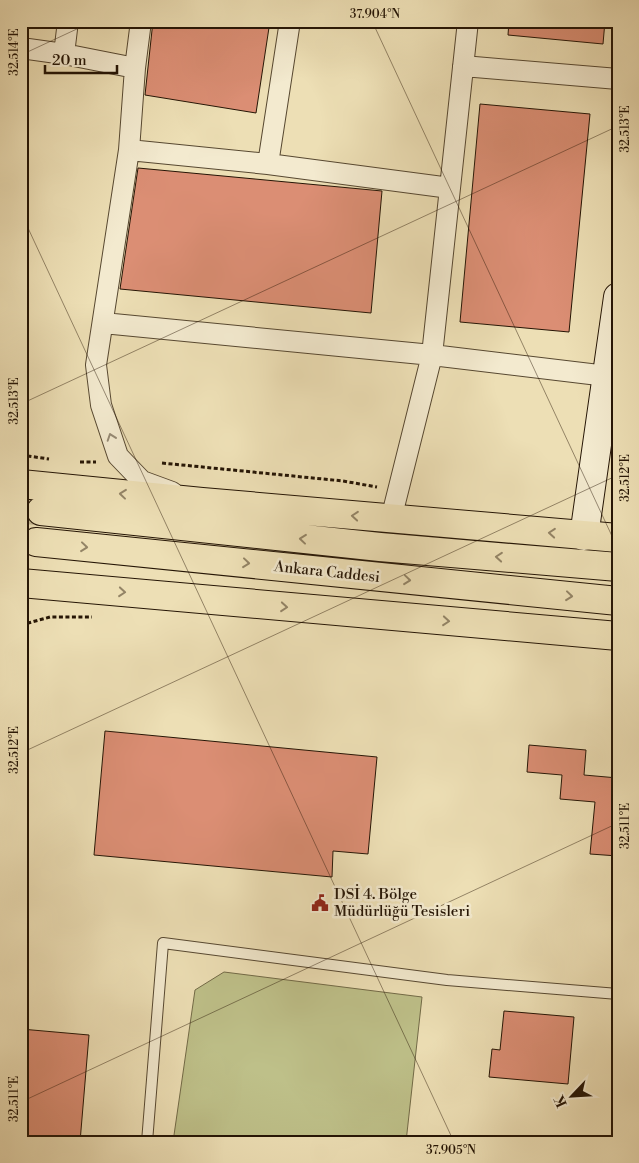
<svg xmlns="http://www.w3.org/2000/svg" width="639" height="1163" font-family="'Libre Bodoni',serif">
	<style>
		.green { fill: #bec089; stroke: #726a47 }
		.building { fill: #db8e74; stroke: #251505 }
		.lines { fill: none; stroke-linecap: round; stroke-linejoin: round }
		.primary-tunnel { stroke: #c5b792; stroke-width: 28; stroke-dasharray: 28 14; stroke-linecap: butt }
		.lane-casing { stroke: #574831; stroke-width: 12 }
		.street-casing { stroke: #574831; stroke-width: 22 }
		.secondary-casing { stroke: #251505; stroke-width: 30 }
		.primary-casing { stroke: #251505; stroke-width: 30 }
		.path { stroke: #251505; stroke-width: 3; stroke-dasharray: 4 2.5; stroke-linecap: butt }
		.lane { stroke: #f3eacf; stroke-width: 10 }
		.street { stroke: #f3eacf; stroke-width: 20 }
		.secondary { stroke: #f3eacf; stroke-width: 28 }
		.primary { stroke: #eddfb5; stroke-width: 28 }
		.oneway { stroke: #968a74 }
		.oneway2 { stroke: #938466 }
		.ticks { fill: none; stroke: #251505; stroke-width: 1; stroke-opacity: 0.45 }
		.labels { text-anchor: middle; dominant-baseline: central; stroke-width: 5; stroke-linejoin: round; paint-order: stroke }
		.street-label { font-size: 15px; fill: #251505; stroke: #f3eacf }
		.poi-label { font-size: 15px; fill: #251505; stroke: #f3eacf; text-anchor: start }
		.neatline { fill: none; stroke: #251505; stroke-width: 2 }
		.ticks-label { font-size: 12px; text-anchor: middle; fill: #251505 }
	</style>
	<rect width="100%" height="100%" fill="#eddfb5"/>
	<filter id="stains"><feTurbulence type="fractalNoise" baseFrequency=".004" numOctaves="4"/><feColorMatrix values="0 0 0 0 .2 0 0 0 0 .09 0 0 0 0 .02 0 0 0 .5 -.17"/></filter>
	<radialGradient id="worn" r=".72"><stop offset=".6" stop-color="#630" stop-opacity="0"/><stop offset="1" stop-color="#630" stop-opacity=".3"/></radialGradient>
	<path class="green" d="M 224,972 L 422,997 L 406,1142 L 173,1142 L 195,990 Z"/>
	<path class="building" d="M 153,21 L 270,21 L 256,113 L 145,95 Z
		M 509,21 L 605,21 L 603,44 L 508,35 Z
		M 480,104 L 590,114 L 569,332 L 460,322 Z
		M 138,168 L 382,191 L 371,313 L 120,289 Z
		M 105,731 L 377,757 L 368,854 L 333,851 L 332,877 L 94,855 Z
		M 529,745 L 586,750 L 584,775 L 618,778 L 618,856 L 590,854 L 595,802 L 560,799 L 562,775 L 527,772 Z
		M 504,1011 L 574,1017 L 568,1084 L 489,1077 L 492,1049 L 500,1050 Z
		M 21,1029 L 89,1035 L 80,1142 L 21,1142 Z"/>
	<g class="lines">
		<path class="primary-tunnel" d="M 21,510 L 41,511"/>
		<g class="lane-casing">
			<path id="lane" d="M 147,1142 L 163,943 L 447,980 L 618,994"/>
		</g>
		<g class="street-casing">
			<path id="street" d="M 141,21 L 135,68 L 129,150 L 96,365 L 101,405 L 118,456 L 142,481 L 172,492
				M 21,48 L 64,54 L 135,68
				M 64,54 L 68,21
				M 463,66 L 618,79
				M 129,150 L 268,164 L 450,188
				M 268,164 L 290,21
				M 103,323 L 432,355 L 607,376
				M 391,519 L 432,355 L 468,21"/>
		</g>
		<g class="secondary-casing">
			<path id="secondary" d="M 584,536 L 618,297"/>
		</g>
		<g class="primary-casing">
			<path id="primary" d="M 21,484 L 202,502 L 618,538
				M 41,511 L 380,547 L 618,567
				M 36,542 L 618,601
				M 21,583 L 618,636"/>
		</g>
		<path class="path" d="M 21,455 L 49,459
			M 80,462 L 96,462
			M 162,463 L 343,481 L 377,487
			M 21,625 L 50,617 L 92,617"/>
		<use href="#lane" class="lane"/>
		<use href="#street" class="street"/>
		<use href="#secondary" class="secondary"/>
		<use href="#primary" class="primary"/>
	</g>
	<defs><path id="oneway-chevron" d="M-2-3.5L2.5 0L-2 3.5" fill="none" stroke-width="1.6" stroke-linecap="round" stroke-linejoin="round" transform="scale(1.25)"/></defs>
	<use class="oneway" href="#oneway-chevron" transform="translate(111 437) rotate(-109)"/>
	<g class="oneway2">
		<use href="#oneway-chevron" transform="translate(123 494) rotate(-174)"/>
		<use href="#oneway-chevron" transform="translate(355 516) rotate(-175)"/>
		<use href="#oneway-chevron" transform="translate(552 533) rotate(-175)"/>
		<use href="#oneway-chevron" transform="translate(303 539) rotate(-174)"/>
		<use href="#oneway-chevron" transform="translate(84 547) rotate(6)"/>
		<use href="#oneway-chevron" transform="translate(499 557) rotate(-175)"/>
		<use href="#oneway-chevron" transform="translate(246 563) rotate(6)"/>
		<use href="#oneway-chevron" transform="translate(407 580) rotate(6)"/>
		<use href="#oneway-chevron" transform="translate(122 592) rotate(5)"/>
		<use href="#oneway-chevron" transform="translate(569 596) rotate(6)"/>
		<use href="#oneway-chevron" transform="translate(284 607) rotate(5)"/>
		<use href="#oneway-chevron" transform="translate(446 621) rotate(5)"/>
	</g>
	<path class="ticks" d="M 372,21 L 618,549M 21,55 L 94,21M 21,213 L 454,1142M 21,404 L 618,126M 21,753 L 618,475M 21,1102 L 618,823"/>
	<defs>
		<g id="civic-bare" transform="scale(1.35)"><path d="M-.6-6.5H3V-4.5H.6V-3L4-1V1h2V6H-6V1h2V-1L-.6-3ZM-1.2 2.5V6h2.4V2.5Z" fill="#8f2418" stroke="#f3eacf" stroke-width="2.5" paint-order="stroke"/></g>
	</defs>
	<g fill-rule="evenodd">
		<use href="#civic-bare" x="320" y="903"/>
	</g>
	<g class="labels">
		<g class="street-label">
			<text transform="translate(327 572) rotate(6)">Ankara Caddesi</text>
		</g>
		<g class="poi-label">
			<text x="334" y="894">DSİ 4. Bölge<tspan x="334" dy="17">Müdürlüğü Tesisleri</tspan></text>
		</g>
	</g>
	<rect width="639" height="1163" fill="none" stroke="#eddfb5" stroke-width="55"/>
	<g transform="translate(572 1096) rotate(245)" stroke="#f3eacf" stroke-width="4" paint-order="stroke">
	<path d="M0-4L9 19L0 12L-9 19Z" fill="#251505"/>
	<text y="-8" font-size="14" font-weight="bold" text-anchor="middle" fill="#251505">K</text>
	</g>
	<path d="M45 65v8h72v-8" fill="none" stroke="#251505" stroke-width="2.5"/>
	<text x="52" y="65" font-size="15" fill="#251505" stroke="#f3eacf" stroke-width="4" paint-order="stroke">20 m</text>
	<rect x="28" y="28" width="584" height="1108" class="neatline"/>
	<g class="ticks-label">
		<text x="375" y="18">37.904°N</text>
		<text transform="translate(14 52) rotate(-90)" y="4">32.514°E</text>
		<text transform="translate(625 129) rotate(-90)" y="4">32.513°E</text>
		<text transform="translate(14 401) rotate(-90)" y="4">32.513°E</text>
		<text transform="translate(625 478) rotate(-90)" y="4">32.512°E</text>
		<text transform="translate(14 750) rotate(-90)" y="4">32.512°E</text>
		<text transform="translate(625 826) rotate(-90)" y="4">32.511°E</text>
		<text transform="translate(14 1099) rotate(-90)" y="4">32.511°E</text>
		<text x="451" y="1154">37.905°N</text>
	</g>
	<rect width="100%" height="100%" filter="url(#stains)"/>
	<rect width="100%" height="100%" fill="url(#worn)"/>
</svg>
